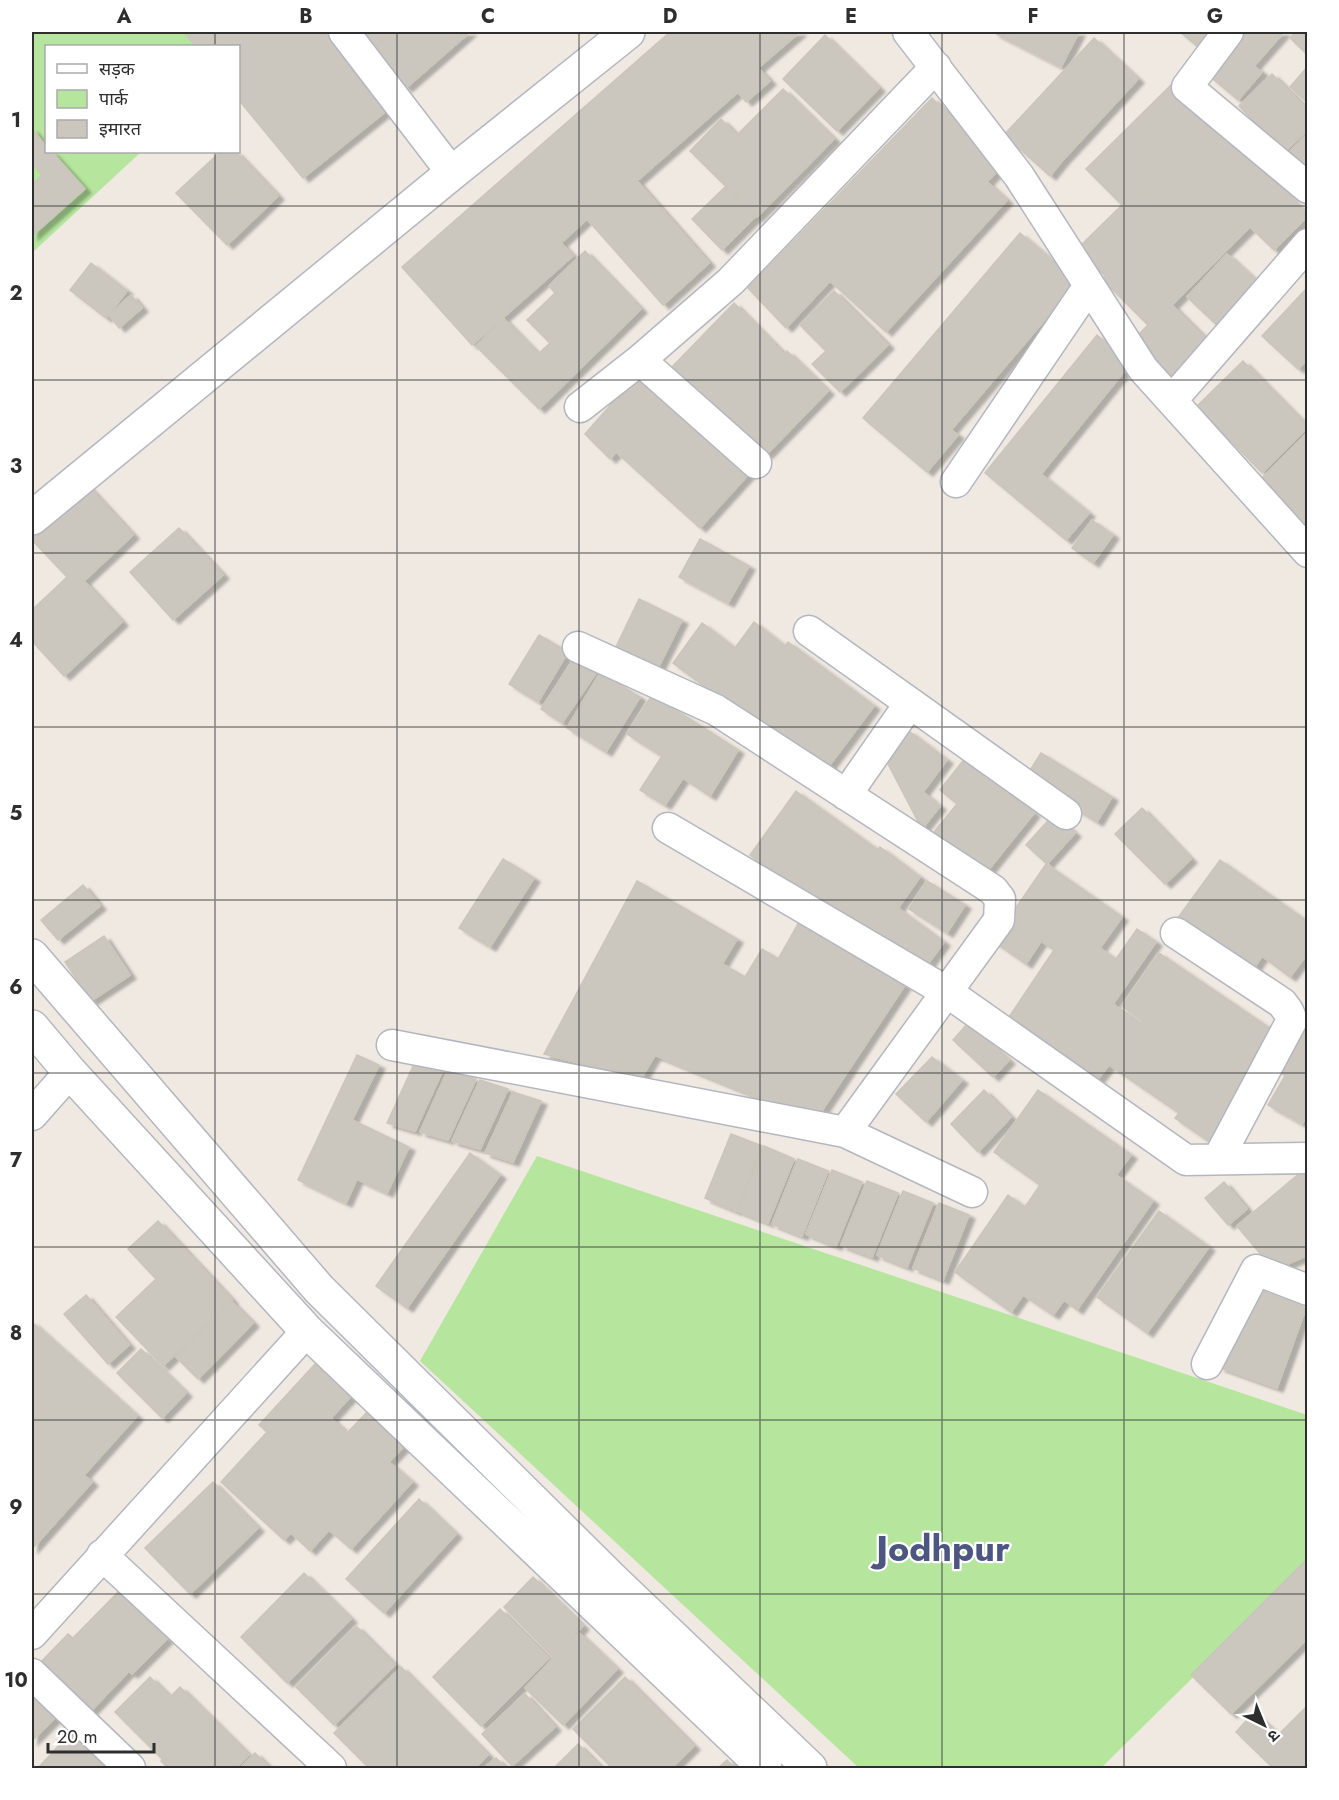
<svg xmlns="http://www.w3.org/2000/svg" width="1339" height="1800" font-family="Jost,'Noto Sans Devanagari',sans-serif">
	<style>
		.green { fill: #b6e59e }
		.building { fill: #cbc7bf; stroke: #cbc5ba; stroke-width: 1.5; filter: url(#shadow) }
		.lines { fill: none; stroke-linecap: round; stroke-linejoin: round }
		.street-casing { stroke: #b4b7c1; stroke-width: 33 }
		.secondary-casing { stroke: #b4b7c1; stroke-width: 36 }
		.street { stroke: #fff; stroke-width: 30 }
		.secondary { stroke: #fff; stroke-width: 33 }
		.grid { fill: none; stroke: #2e2e2e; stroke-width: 1.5; stroke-opacity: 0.55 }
		.labels { text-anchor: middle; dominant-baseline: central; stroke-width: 4.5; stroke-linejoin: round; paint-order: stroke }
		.town-label { font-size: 36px; font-weight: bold; fill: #4d5680; stroke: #fff }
		.neatline { fill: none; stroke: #2e2e2e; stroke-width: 2 }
		.grid-label { font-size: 20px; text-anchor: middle; font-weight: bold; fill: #2e2e2e }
	</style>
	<defs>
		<filter id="shadow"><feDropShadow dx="6" dy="4" stdDeviation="1.5" flood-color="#0004"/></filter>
	</defs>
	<rect width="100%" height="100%" fill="#efe9e1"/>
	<path class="green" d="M 32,32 L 197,32 L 208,46 L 46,46 L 46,152 L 141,152 L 32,253 Z
		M 537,1156 L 1307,1415 L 1307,1565 L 1101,1768 L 859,1768 L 420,1361 Z"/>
	<path class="building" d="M 184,32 L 327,32 L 390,108 L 303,178 L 238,99 L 238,46 L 196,46 Z
		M 357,32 L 470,32 L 406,88 Z
		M 670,32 L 800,32 L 758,68 L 770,81 L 746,102 L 738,92 L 637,181 L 709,263 L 663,305 L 587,219 L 561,243 L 573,256 L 472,345 L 402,267 Z
		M 993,32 L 1079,32 L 1061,67 Z
		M 1180,32 L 1218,32 L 1203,51 Z
		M 1242,32 L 1284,32 L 1254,66 L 1262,72 L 1238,100 L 1206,73 Z
		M 1295,32 L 1308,32 L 1308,55 L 1290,38 Z
		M 825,35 L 879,88 L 837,131 L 783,79 Z
		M 1094,38 L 1138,79 L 1062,161 L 1050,176 L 1004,135 Z
		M 1308,66 L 1308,103 L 1290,87 Z
		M 1272,74 L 1308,110 L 1308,130 L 1284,152 L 1239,106 Z
		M 1176,80 L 1308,216 L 1274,250 L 1250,227 L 1172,305 L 1211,344 L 1174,380 L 1134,339 L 1148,325 L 1102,279 L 1105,276 L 1078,248 L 1122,205 L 1086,169 Z
		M 783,89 L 834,139 L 757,217 L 690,151 L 721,119 L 737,135 Z
		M 932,98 L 979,145 L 978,147 L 1000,168 L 987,182 L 1007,200 L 886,332 L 830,281 L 786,328 L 748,288 Z
		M 32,129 L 46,146 L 46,152 L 52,152 L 85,189 L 32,236 L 32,185 L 42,175 L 32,163 Z
		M 1308,134 L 1308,170 L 1288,153 Z
		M 220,152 L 236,152 L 278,196 L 227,245 L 176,193 Z
		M 725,187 L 755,217 L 722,250 L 692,219 Z
		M 1020,233 L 1077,282 L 951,430 L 958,435 L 927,472 L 863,418 Z
		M 585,251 L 641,309 L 539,409 L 476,346 L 504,319 L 538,354 L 550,343 L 527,320 L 555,293 L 549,286 Z
		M 1227,254 L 1264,288 L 1224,332 L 1187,297 Z
		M 91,263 L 127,291 L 106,318 L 70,290 Z
		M 1308,287 L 1308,359 L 1298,369 L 1262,336 Z
		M 834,291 L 888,345 L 840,392 L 812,364 L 826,351 L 800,325 Z
		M 131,295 L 142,308 L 119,328 L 109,315 Z
		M 734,303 L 784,354 L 787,351 L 828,391 L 766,455 L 672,367 Z
		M 1097,335 L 1131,363 L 1041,474 L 1089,513 L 1066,540 L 985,473 Z
		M 1243,361 L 1308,427 L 1262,473 L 1197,406 Z
		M 637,375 L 755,467 L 700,528 L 616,452 L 610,459 L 585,434 Z
		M 1308,432 L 1308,529 L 1259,481 Z
		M 86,484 L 133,535 L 84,581 L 122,622 L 64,676 L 32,641 L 32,610 L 67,577 L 32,540 L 32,535 Z
		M 1092,520 L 1113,535 L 1093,563 L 1072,548 Z
		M 179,528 L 223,575 L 173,620 L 130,572 Z
		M 700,539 L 749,566 L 728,603 L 679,577 Z
		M 639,599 L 682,620 L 657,670 L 615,649 Z
		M 754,622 L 785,646 L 788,642 L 874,706 L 823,774 L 673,663 L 702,623 L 735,648 Z
		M 539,635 L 568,652 L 538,702 L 509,684 Z
		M 576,656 L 598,670 L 562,723 L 541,709 Z
		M 600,673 L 640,697 L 606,752 L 567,728 Z
		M 652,695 L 738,750 L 710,796 L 683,778 L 665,805 L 640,790 L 662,756 L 627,734 Z
		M 909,731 L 947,760 L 923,792 L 940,806 L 922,829 L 886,760 Z
		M 1041,753 L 1112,797 L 1097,822 L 1059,799 L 1027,775 Z
		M 965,758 L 1034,813 L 986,873 L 934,832 L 957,804 L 940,790 Z
		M 796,791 L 878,850 L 880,847 L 920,877 L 898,908 L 944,942 L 923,971 L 834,907 L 830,912 L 750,855 Z
		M 1142,808 L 1191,859 L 1165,884 L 1115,834 Z
		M 1054,814 L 1075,833 L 1047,864 L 1026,845 Z
		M 503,859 L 534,878 L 490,947 L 459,928 Z
		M 1220,860 L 1308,922 L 1308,953 L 1290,977 L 1262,956 L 1251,973 L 1177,919 Z
		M 1046,864 L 1122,917 L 1100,948 L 1116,959 L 1137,929 L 1156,942 L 1113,1004 L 1141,1023 L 1142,1020 L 1122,1006 L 1159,953 L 1275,1032 L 1211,1143 L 1175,1118 L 1179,1113 L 1109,1065 L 1095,1083 L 1005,1023 L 1054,950 L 1041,941 L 1026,964 L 993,941 Z
		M 637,881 L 737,939 L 722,964 L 745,977 L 762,949 L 778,959 L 803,915 L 882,962 L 877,969 L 905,985 L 815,1121 L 655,1055 L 641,1079 L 544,1054 Z
		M 927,881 L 965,905 L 947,933 L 909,909 Z
		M 83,885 L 100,906 L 58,940 L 41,920 Z
		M 104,936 L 130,975 L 91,1001 L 65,962 Z
		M 1303,1013 L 1308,1015 L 1308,1114 L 1302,1124 L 1268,1105 L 1285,1076 L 1277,1068 Z
		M 968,1023 L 1009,1060 L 993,1077 L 953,1040 Z
		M 357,1055 L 379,1065 L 352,1120 L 409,1147 L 387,1193 L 357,1179 L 346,1203 L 298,1180 Z
		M 932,1057 L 962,1080 L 926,1122 L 896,1094 Z
		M 415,1062 L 443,1070 L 415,1131 L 387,1123 Z
		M 448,1070 L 476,1079 L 448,1140 L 420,1132 Z
		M 480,1080 L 508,1089 L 480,1149 L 452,1141 Z
		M 984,1090 L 1011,1117 L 978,1152 L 951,1124 Z
		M 1038,1090 L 1131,1155 L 1116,1175 L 1153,1201 L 1077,1310 L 1064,1300 L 1053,1315 L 1023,1295 L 1011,1312 L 955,1272 L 1008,1195 L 1025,1207 L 1040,1185 L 994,1152 Z
		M 513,1092 L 541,1101 L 513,1162 L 485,1153 Z
		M 731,1134 L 762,1146 L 736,1211 L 705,1198 Z
		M 764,1146 L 794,1159 L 768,1223 L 738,1211 Z
		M 470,1153 L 500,1175 L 407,1308 L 376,1286 Z
		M 798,1159 L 828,1171 L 802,1236 L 772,1224 Z
		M 1308,1166 L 1308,1255 L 1274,1270 L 1237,1226 Z
		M 832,1170 L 862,1182 L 836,1246 L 806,1234 Z
		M 867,1181 L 898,1193 L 872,1257 L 841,1245 Z
		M 1224,1182 L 1247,1209 L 1228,1225 L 1205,1198 Z
		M 903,1191 L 933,1203 L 907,1267 L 877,1255 Z
		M 939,1203 L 969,1215 L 943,1280 L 913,1268 Z
		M 1159,1211 L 1209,1247 L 1147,1333 L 1097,1297 Z
		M 158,1221 L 232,1300 L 163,1366 L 116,1317 L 156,1279 L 128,1249 Z
		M 1255,1288 L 1306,1308 L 1277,1388 L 1219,1367 Z
		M 86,1295 L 129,1345 L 108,1364 L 64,1314 Z
		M 231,1301 L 253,1323 L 198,1379 L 176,1357 Z
		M 32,1322 L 137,1416 L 84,1475 L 92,1482 L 32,1549 Z
		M 141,1349 L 186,1393 L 162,1418 L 117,1373 Z
		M 315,1364 L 351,1396 L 331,1418 L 347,1433 L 369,1410 L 406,1444 L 389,1462 L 412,1482 L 351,1549 L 329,1530 L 310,1551 L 291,1533 L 284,1540 L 221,1482 L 267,1432 L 259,1425 Z
		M 213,1482 L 258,1528 L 190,1594 L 145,1548 Z
		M 419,1499 L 456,1534 L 384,1613 L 346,1579 Z
		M 1308,1558 L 1308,1638 L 1231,1714 L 1191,1675 Z
		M 304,1573 L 351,1619 L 287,1683 L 241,1637 Z
		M 533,1577 L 583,1626 L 553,1657 L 504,1607 Z
		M 118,1592 L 167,1639 L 132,1674 L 129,1671 L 89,1713 L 39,1664 L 68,1634 L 73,1638 Z
		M 500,1609 L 549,1658 L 481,1726 L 433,1677 Z
		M 356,1626 L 395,1665 L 334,1725 L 296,1687 Z
		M 578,1632 L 617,1669 L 563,1725 L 525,1688 Z
		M 401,1667 L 488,1755 L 475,1768 L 369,1768 L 334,1733 Z
		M 150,1677 L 170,1697 L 180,1687 L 249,1755 L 236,1768 L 168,1768 L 161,1761 L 162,1759 L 115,1712 Z
		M 625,1677 L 694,1746 L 672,1768 L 612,1768 L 573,1729 Z
		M 525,1694 L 555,1727 L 512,1766 L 482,1734 Z
		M 32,1695 L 55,1718 L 32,1741 Z
		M 1308,1705 L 1308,1768 L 1273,1768 L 1236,1732 L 1254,1712 L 1278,1735 Z
		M 72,1731 L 113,1768 L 38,1768 Z
		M 578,1744 L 602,1768 L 554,1768 Z
		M 255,1753 L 270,1768 L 240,1768 Z
		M 496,1758 L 506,1768 L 484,1768 Z
		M 727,1760 L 735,1768 L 718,1768 Z"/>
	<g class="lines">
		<g class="street-casing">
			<path id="street" d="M 344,32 L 452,173
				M 908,32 L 1019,176 L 1143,369 L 1308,552
				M 1228,32 L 1187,87 L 1308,188
				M 640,360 L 756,463
				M 1172,400 L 1308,244
				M 580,407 L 640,360 L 731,281 L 936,67
				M 956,482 L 1089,286
				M 809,631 L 1066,814
				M 578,647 L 716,710 L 993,890 L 1000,899 L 999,920 L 845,1132 L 972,1192
				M 846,795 L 910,703
				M 668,828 L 947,992 L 1186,1160 L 1308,1158
				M 1176,933 L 1282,1003 L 1288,1011 L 1292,1020 L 1218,1159
				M 392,1045 L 845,1132
				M 32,1115 L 70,1072
				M 1207,1364 L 1256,1270 L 1308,1290
				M 102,1555 L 331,1768
				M 32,1634 L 307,1331
				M 32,1674 L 130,1768"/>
		</g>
		<g class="secondary-casing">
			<path id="secondary" d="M 32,518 L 452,173 L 628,32
				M 32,956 L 319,1289 L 612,1579 L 810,1768
				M 32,1027 L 70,1072 L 307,1331 L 765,1768"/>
		</g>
		<use href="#street" class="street"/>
		<use href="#secondary" class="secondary"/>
	</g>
	<path class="grid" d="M 215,32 L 215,46M 397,32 L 397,1768M 579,32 L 579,1768M 760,32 L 760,1768M 942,32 L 942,1768M 1124,32 L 1124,1768M 215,152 L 215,1768M 32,206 L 1308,206M 32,380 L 1308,380M 32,553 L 1308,553M 32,727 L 1308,727M 32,900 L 1308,900M 32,1073 L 1308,1073M 32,1247 L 1308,1247M 32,1420 L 1308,1420M 32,1594 L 1308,1594"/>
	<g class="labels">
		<g class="town-label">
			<text x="943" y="1548">Jodhpur</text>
		</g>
	</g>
	<rect width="1339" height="1800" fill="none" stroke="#ffffff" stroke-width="66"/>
	<rect x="45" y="45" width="195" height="108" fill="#ffffff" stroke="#ababab" stroke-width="1.5"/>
	<rect x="57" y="64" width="30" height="9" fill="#ffffff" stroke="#ababab" stroke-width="1.5"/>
	<text x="99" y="75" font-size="18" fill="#2e2e2e">सड़क</text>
	<rect x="57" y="90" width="30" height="18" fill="#b6e59e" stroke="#ababab" stroke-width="1.5"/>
	<text x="99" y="105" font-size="18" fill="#2e2e2e">पार्क</text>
	<rect x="57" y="120" width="30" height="18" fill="#cbc7bf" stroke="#ababab" stroke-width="1.5"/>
	<text x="99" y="135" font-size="18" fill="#2e2e2e">इमारत</text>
	<g transform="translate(1264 1725) rotate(137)" stroke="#ffffff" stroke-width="4.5" paint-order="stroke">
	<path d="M0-4.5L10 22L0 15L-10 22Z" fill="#2e2e2e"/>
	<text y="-9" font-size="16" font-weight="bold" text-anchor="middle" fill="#2e2e2e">उ</text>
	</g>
	<path d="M48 1743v9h106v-9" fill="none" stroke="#2e2e2e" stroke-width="3"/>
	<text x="57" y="1743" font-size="18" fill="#2e2e2e" stroke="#ffffff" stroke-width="4.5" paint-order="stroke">20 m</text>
	<rect x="33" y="33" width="1273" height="1734" class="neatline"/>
	<g class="grid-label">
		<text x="124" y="23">A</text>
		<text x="306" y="23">B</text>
		<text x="488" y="23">C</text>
		<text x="670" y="23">D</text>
		<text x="851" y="23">E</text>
		<text x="1033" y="23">F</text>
		<text x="1215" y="23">G</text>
		<text x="16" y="127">1</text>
		<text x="16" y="300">2</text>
		<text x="16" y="473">3</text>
		<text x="16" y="647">4</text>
		<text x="16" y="820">5</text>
		<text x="16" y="994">6</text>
		<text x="16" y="1167">7</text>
		<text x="16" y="1340">8</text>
		<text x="16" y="1514">9</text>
		<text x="16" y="1687">10</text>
	</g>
</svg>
